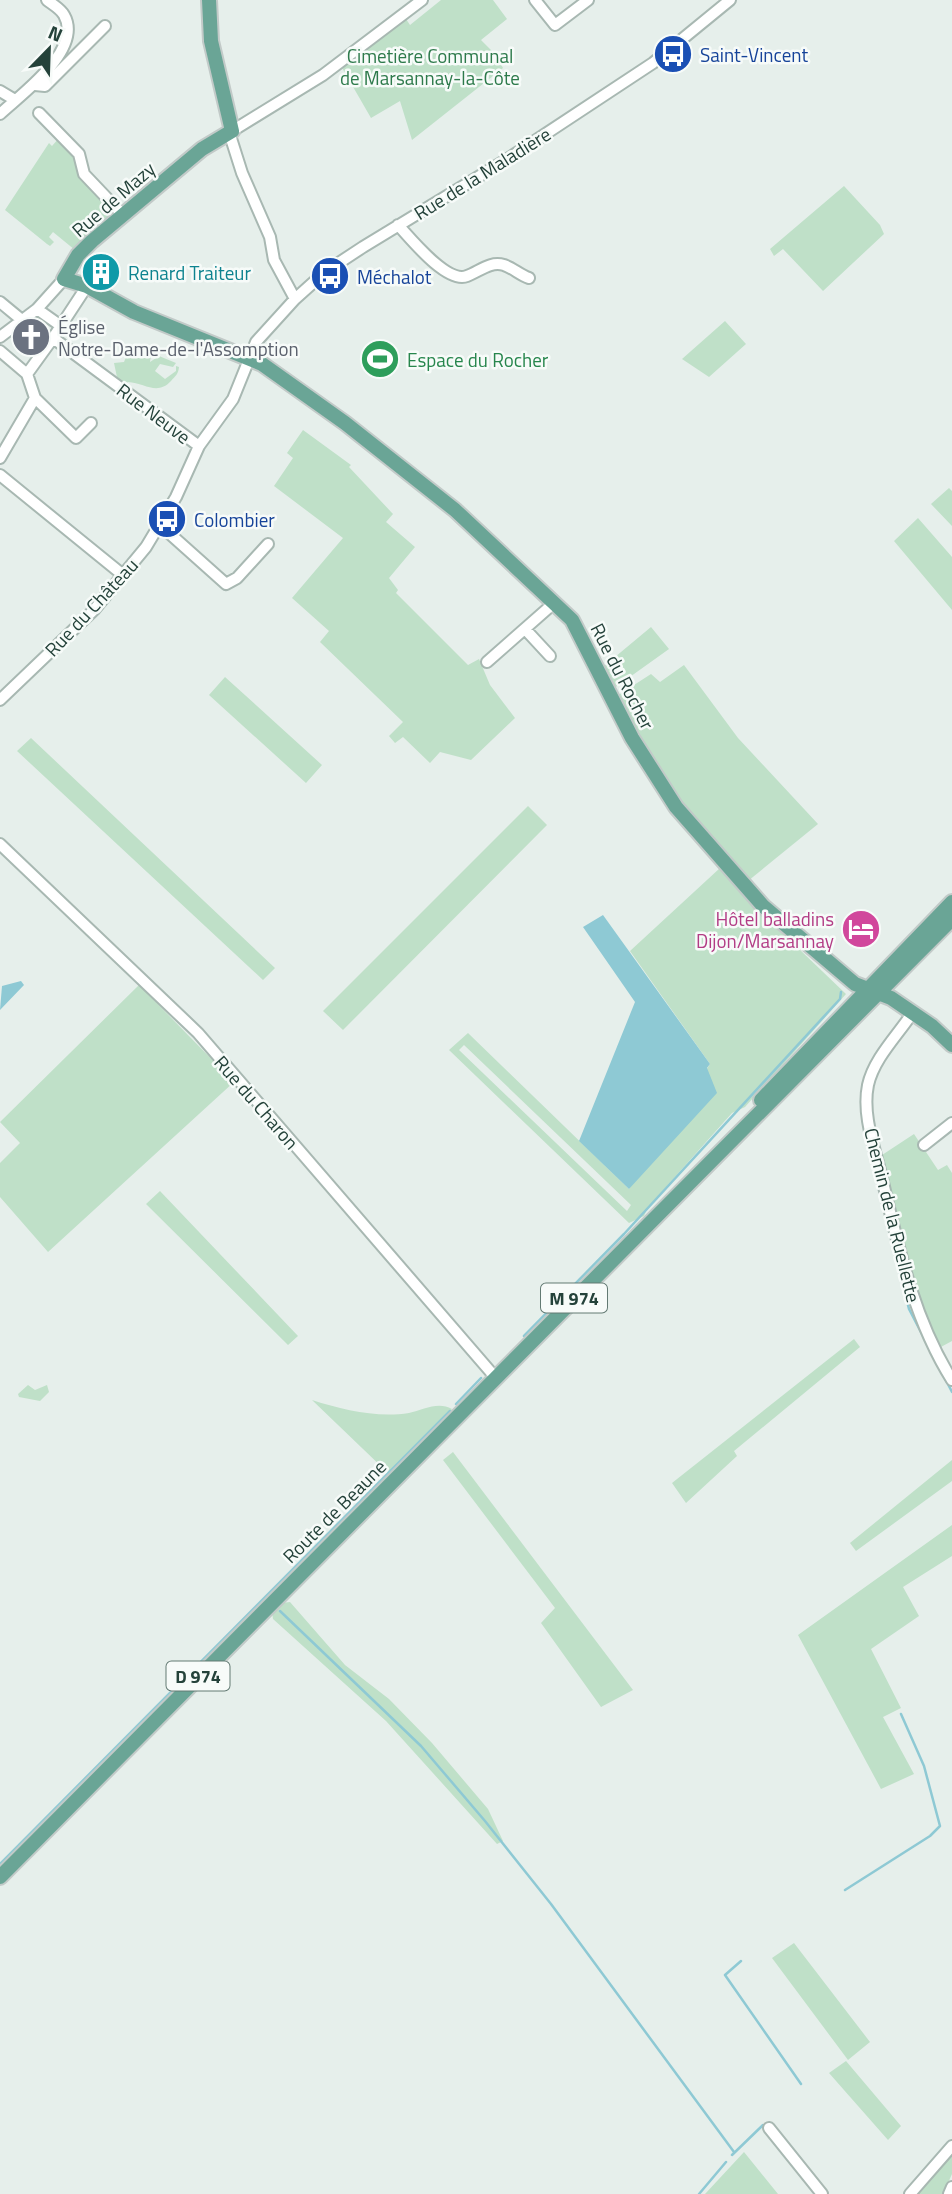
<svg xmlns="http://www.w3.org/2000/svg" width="952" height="2194" font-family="'Titillium Web',sans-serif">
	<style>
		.green { fill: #bfe0c8; fill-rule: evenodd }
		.water { fill: #8ec9d4 }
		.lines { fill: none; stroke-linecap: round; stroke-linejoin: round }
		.stream { stroke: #8ec9d4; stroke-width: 2.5 }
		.minor-casing { stroke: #a8b8b2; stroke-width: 14 }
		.major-casing { stroke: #c2cac8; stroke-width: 18 }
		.minor { stroke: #fff; stroke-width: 10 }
		.major { stroke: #6aa596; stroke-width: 14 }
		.labels { text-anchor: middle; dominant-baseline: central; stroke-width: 5; stroke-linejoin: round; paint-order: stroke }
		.shield { fill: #f7fbf9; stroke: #637a73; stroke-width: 2 }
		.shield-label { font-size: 18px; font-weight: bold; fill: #24423a }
		.transit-label { font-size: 19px; fill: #164399; stroke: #f7fbf9; text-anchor: start }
		.park-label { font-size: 19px; fill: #2d7a4b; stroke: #f7fbf9 }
		.street-label { font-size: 19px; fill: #24423a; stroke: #f7fbf9 }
		.culture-label { font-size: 19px; fill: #0d838f; stroke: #f7fbf9; text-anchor: start }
		.worship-label { font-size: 19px; fill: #5b616d; stroke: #f7fbf9; text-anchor: start }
		.leisure-label { font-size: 19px; fill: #27864d; stroke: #f7fbf9; text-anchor: start }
		.hotel-label { font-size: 19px; fill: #b23c85; stroke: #f7fbf9; text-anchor: end }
	</style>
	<rect width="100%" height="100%" fill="#e6efeb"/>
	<path class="green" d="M 441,0 L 493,0 L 507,19 L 481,40 L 495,54 L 503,68 L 412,140 L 400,101 L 371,118 L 341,66 L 406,19 L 410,25 Z
		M 60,137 L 118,212 L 75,250 L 53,232 L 49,237 L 54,242 L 50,246 L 47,244 L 5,210 L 49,143 L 52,146 Z
		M 844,186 L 880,225 L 884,234 L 823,291 L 783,249 L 774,256 L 770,249 Z
		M 725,321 L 746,344 L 709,377 L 682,359 Z
		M 137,344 L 141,351 L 151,355 L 150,362 L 159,356 L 176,363 L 173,367 L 160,364 L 155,371 L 165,379 L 176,371 L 176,366 L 179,367 C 178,375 176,375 171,381 C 157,396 145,383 128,382 L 124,386 L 118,382 L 114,363 L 124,362 L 126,357 L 122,353 Z
		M 303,430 L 351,465 L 349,467 L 393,514 L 386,522 L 415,547 L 389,578 L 398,590 L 396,593 L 468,665 L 479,659 L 490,685 L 515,718 L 471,760 L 440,752 L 430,763 L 403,737 L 395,743 L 389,736 L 403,722 L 320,642 L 329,631 L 292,598 L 343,538 L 274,486 L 293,458 L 287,453 Z
		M 949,488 L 952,491 L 952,526 L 931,504 Z
		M 918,518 L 952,557 L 952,610 L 894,541 Z
		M 651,627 L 669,649 L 613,689 L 603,667 Z
		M 684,665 L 738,738 L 818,824 L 748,881 L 670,790 L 617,696 L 651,674 L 660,682 Z
		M 225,677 L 322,765 L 306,783 L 209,695 Z
		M 31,738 L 275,968 L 263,980 L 17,751 Z
		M 528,806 L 547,825 L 343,1030 L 323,1011 Z
		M 720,868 L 750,902 L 846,994 L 745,1107 L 732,1113 L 648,1207 L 644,1216 L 629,1223 L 449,1050 L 468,1033 L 629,1189 L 710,1064 L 630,951 ZM 464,1045 L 631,1205 L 627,1211 L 459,1050 Z
		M 139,985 L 234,1082 L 48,1252 L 0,1197 L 0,1163 L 20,1143 L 0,1122 Z
		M 914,1134 L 938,1170 L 947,1165 L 952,1173 L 952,1341 L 939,1348 L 908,1275 L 879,1157 Z
		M 160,1191 L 298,1336 L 288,1345 L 146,1204 Z
		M 854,1339 L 860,1347 L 734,1451 L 737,1456 L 686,1503 L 672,1483 Z
		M 28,1385 L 35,1390 L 47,1385 L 49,1392 L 40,1401 L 19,1397 L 18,1394 Z
		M 312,1400 C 343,1410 377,1418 409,1413 C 423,1410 438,1401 452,1409 L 388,1473 Z
		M 453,1452 L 633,1690 L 601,1707 L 541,1623 L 555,1608 L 443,1460 Z
		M 952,1460 L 952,1481 L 856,1551 L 850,1543 Z
		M 952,1525 L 952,1556 L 903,1587 L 919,1616 L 871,1649 L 901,1708 L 883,1717 L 914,1774 L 881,1789 L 798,1635 Z
		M 290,1602 L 345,1665 L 389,1699 L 432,1743 L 488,1809 L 503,1841 L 497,1844 L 386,1721 L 273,1619 L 272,1612 L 281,1603 Z
		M 794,1943 L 870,2042 L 848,2060 L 772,1958 Z
		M 846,2061 L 901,2126 L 888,2140 L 829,2073 Z
		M 744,2152 L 778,2194 L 705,2194 Z
		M 948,2155 L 952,2156 L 952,2174 L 943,2194 L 913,2194 Z"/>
	<path class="water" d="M 603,915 L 710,1064 L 707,1068 L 717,1093 L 629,1189 L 579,1141 L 635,1002 L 583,927 Z
		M 21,981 L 24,985 L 0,1010 L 2,986 Z"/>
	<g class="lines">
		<path class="stream" d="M 896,1259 L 909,1309 L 952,1392
			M 524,1336 L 624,1234 L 840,999 L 841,992
			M 456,1404 L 481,1378
			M 280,1611 L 421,1746 L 485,1821 L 551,1904 L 734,2152
			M 0,1864 L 450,1411
			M 845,1890 L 930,1836 L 940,1826 L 924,1766 L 901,1714
			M 741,1961 L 725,1975 L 801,2084
			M 732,2155 L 763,2125
			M 699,2194 L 726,2162"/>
		<g class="minor-casing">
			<path id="minor" d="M 535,0 L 555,25 L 588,0
				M 35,85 L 45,86 L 105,26
				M 0,91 L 15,100
				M 39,113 L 79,154 L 84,174 L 122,214
				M 0,114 C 20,95 84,50 64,15 C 61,9 52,4 47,0
				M 232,131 L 323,75 L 422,0
				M 229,132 L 242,173 L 270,237 L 274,260 L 295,299
				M 398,225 C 411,239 447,284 467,276 C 480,271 490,261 504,265 C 513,268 520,275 529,278
				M 87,286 L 53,338 L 199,446
				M 0,302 L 23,321
				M 37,309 L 61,326
				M 0,337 L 37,309 L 64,279
				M 0,351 L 27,374 L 35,398 L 0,458
				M 27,374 L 53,338
				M 35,398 L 76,438 L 91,423
				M 0,475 L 123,575
				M 160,525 L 226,584 L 237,578 L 268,544
				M 525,629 L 550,656
				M 487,662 L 554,603
				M 0,700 L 94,610 L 146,547 L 176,497 L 199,446 L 233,399 L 256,342 L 295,299 L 325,272 L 363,247 L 506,160 L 653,63 L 730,0
				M 0,844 L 198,1033 L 495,1377
				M 913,1012 C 898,1035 874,1058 868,1085 C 862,1114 874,1146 881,1174 C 898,1245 913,1318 952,1380
				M 924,1145 L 952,1123
				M 769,2128 L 822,2194
				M 910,2194 L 952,2146
				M 949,2194 L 952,2187"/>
		</g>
		<g class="major-casing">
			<path id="major" d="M 209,0 L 211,41 L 232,131 L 202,149 L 92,241 L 78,255 L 64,279 L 87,286 L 134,312 L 262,364 L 345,423 L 455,510 L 572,620 L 632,738 L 676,807 L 763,906 L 855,984 L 891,998 L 932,1026 L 952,1045
				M 761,1100 L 952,902
				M 0,1877 L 952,919"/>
		</g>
		<use href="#minor" class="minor"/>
		<use href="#major" class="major"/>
	</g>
	<defs>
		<g id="bus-disc" transform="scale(2.0125)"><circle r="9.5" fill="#1a4fb4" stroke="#f7fbf9"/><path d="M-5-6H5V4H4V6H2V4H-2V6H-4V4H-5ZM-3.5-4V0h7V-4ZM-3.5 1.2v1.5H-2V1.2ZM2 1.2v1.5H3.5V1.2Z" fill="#fff"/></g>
		<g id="building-disc" transform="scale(2.0125)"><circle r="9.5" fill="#0f9aa8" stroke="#f7fbf9"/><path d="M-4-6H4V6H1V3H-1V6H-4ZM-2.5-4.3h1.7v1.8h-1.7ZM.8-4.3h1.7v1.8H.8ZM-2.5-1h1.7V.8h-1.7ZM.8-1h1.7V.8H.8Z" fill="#fff"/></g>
		<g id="church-disc" transform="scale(2.0125)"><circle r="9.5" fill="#6b7280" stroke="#f7fbf9"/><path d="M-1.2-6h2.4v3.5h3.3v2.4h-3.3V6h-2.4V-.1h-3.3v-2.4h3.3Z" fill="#fff"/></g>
		<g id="stadium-disc" transform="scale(2.0125)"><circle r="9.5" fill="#2e9e5b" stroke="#f7fbf9"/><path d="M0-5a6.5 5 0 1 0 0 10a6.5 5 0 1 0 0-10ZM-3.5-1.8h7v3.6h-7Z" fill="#fff"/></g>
		<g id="hotel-disc" transform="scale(2.0125)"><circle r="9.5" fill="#d1479c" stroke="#f7fbf9"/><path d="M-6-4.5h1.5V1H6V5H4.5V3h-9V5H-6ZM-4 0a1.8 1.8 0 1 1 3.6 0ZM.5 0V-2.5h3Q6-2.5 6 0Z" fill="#fff"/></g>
	</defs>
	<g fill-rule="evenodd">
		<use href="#bus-disc" x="673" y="54"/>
		<use href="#building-disc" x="101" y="272"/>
		<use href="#bus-disc" x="330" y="276"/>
		<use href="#church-disc" x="31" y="337"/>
		<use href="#stadium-disc" x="380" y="359"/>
		<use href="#bus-disc" x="167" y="519"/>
		<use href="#hotel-disc" x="861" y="929"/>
	</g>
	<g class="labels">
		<g class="shield">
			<rect x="541" y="1283.5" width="66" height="29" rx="5"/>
			<rect x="166.5" y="1661.5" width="63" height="29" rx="5"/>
		</g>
		<g class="shield-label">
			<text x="574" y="1298">M 974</text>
			<text x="198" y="1676">D 974</text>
		</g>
		<g class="transit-label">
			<text x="700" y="54">Saint-Vincent</text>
			<text x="357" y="276">Méchalot</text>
			<text x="194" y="519">Colombier</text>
		</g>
		<g class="park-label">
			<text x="430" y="55">Cimetière Communal<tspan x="430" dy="22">de Marsannay-la-Côte</tspan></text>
		</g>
		<g class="street-label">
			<text transform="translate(482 173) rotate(-32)">Rue de la Maladière</text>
			<text transform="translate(113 199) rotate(-41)">Rue de Mazy</text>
			<text transform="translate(154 413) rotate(37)">Rue Neuve</text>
			<text transform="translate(91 607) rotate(-47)">Rue du Château</text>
			<text transform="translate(623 676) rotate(63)">Rue du Rocher</text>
			<text transform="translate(257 1102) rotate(49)">Rue du Charon</text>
			<text transform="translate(893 1215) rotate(76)">Chemin de la Ruellette</text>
			<text transform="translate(334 1511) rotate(-45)">Route de Beaune</text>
		</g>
		<g class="culture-label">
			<text x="128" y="272">Renard Traiteur</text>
		</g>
		<g class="worship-label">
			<text x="58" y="326">Église<tspan x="58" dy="22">Notre-Dame-de-l'Assomption</tspan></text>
		</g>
		<g class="leisure-label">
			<text x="407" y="359">Espace du Rocher</text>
		</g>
		<g class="hotel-label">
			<text x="834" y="918">Hôtel balladins<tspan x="834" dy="22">Dijon/Marsannay</tspan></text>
		</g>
	</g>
	<g transform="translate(49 49) rotate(23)" stroke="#f7fbf9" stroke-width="5" paint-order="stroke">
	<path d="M0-5L12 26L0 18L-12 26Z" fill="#24423a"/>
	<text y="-10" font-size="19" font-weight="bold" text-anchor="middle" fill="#24423a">N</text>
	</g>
</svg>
